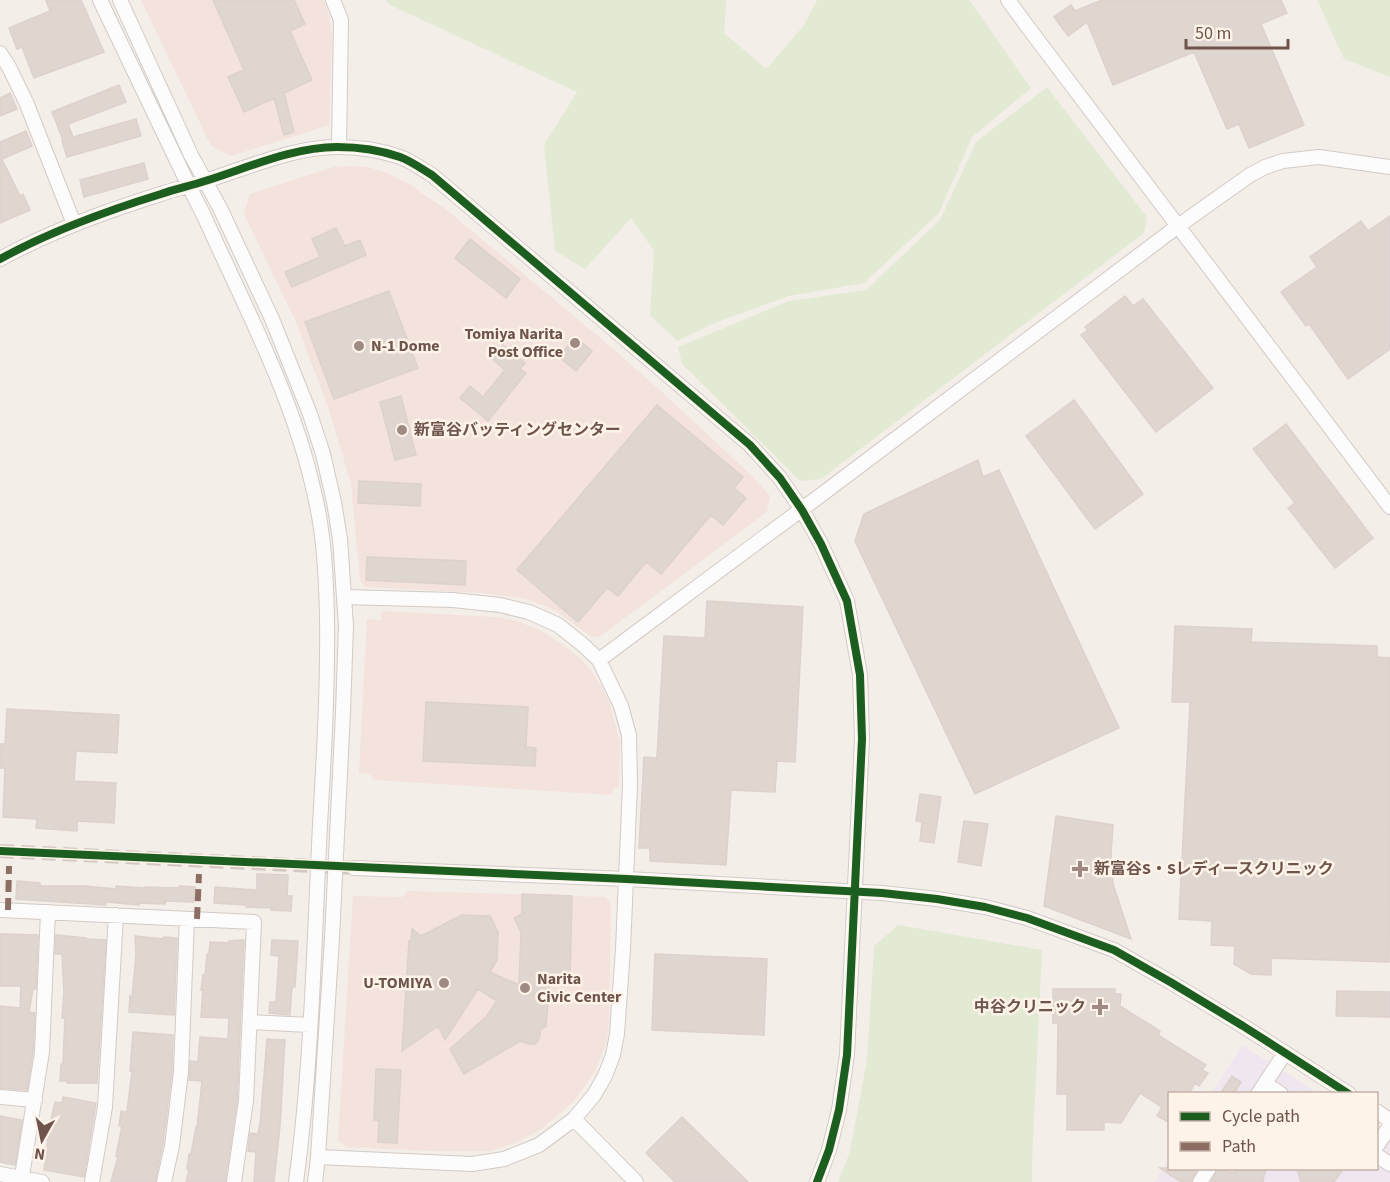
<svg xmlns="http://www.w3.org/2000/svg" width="1390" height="1182" font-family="'Source Sans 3','Noto Sans JP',sans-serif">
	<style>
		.commercial { fill: #f4e2dc }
		.education { fill: #efe6f0 }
		.green { fill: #e2ead4 }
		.building { fill: #e0d6d0; stroke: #dcd1cb; stroke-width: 1.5 }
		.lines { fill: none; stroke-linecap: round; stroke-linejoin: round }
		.minor-tunnel { stroke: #d3c8c1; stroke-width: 14; stroke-dasharray: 14 7; stroke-linecap: butt }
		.minor-casing { stroke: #d2cac5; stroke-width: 16 }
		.minor { stroke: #fdfcfc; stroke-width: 14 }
		.quiet { stroke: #8d6e63; stroke-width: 6; stroke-dasharray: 12 6; stroke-linecap: butt }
		.cycleway-casing { stroke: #fdf3e8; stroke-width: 11 }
		.cycleway { stroke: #1b5e20; stroke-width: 8 }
		.poi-dot { fill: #9e8a82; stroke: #fdf3e8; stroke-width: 2 }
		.labels { text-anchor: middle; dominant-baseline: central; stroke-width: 5; stroke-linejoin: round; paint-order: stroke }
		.poi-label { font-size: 16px; font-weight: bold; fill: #6f544b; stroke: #fdf3e8; text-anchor: start }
	</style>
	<rect width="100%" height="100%" fill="#f4eee8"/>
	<path class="commercial" d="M 141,0 L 324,0 L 329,15 L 332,37 L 329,125 L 231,156 L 211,146 Z
		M 350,166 L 368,167 L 387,173 L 413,186 L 421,193 L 443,207 L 496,251 L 605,342 L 663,393 L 751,475 L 770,496 L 767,512 L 599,637 L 590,636 L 555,610 L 526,599 L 483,593 L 366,587 L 360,581 L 351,483 L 328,407 L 296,322 L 244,214 L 250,194 L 334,167 Z
		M 381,611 L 495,617 L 517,621 L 544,632 L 567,648 L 581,659 L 593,673 L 603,689 L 610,705 L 620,742 L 619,788 L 613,788 L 612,795 L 375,780 L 369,774 L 359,773 L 367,619 L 381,620 Z
		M 408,891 L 606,897 L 611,905 L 609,1019 L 607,1041 L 594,1073 L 573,1102 L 541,1129 L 517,1142 L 489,1151 L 433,1151 L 346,1147 L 338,1140 L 353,896 L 402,897 Z"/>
	<path class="education" d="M 1242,1045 L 1318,1093 L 1211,1094 Z
		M 1377,1131 L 1390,1140 L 1390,1182 L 1155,1182 L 1169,1159 L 1170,1168 L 1376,1168 Z"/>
	<path class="green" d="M 386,0 L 726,0 L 724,33 L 766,69 L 804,25 L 817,0 L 969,0 L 1031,88 L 972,137 L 939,213 L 864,283 L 789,296 L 717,322 L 677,341 L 650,315 L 654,251 L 631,218 L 585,269 L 555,251 L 544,145 L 577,92 L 390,5 Z
		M 1317,0 L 1390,0 L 1390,77 L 1344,59 Z
		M 1047,87 L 1147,217 L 1144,233 L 821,479 L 800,481 L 682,364 L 678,347 L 789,301 L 866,290 L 940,220 L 976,142 Z
		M 898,925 L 1042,950 L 1032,1164 L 1032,1182 L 838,1182 L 850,1152 L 867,1059 L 874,946 Z"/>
	<path class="building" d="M 46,0 L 81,0 L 104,52 L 34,78 L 22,47 L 17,49 L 9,28 L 50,11 Z
		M 213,0 L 294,0 L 305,24 L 290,31 L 312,80 L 284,93 L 294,132 L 284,135 L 274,98 L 244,112 L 228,77 L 244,70 Z
		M 1102,0 L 1281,0 L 1287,13 L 1261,24 L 1304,125 L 1249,148 L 1239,124 L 1227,129 L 1194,52 L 1113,85 L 1087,22 L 1068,36 L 1054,17 L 1071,5 L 1075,11 Z
		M 119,85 L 126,102 L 68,124 L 73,137 L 136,119 L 141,136 L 67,157 L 62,141 L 63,140 L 52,112 Z
		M 10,93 L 17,109 L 0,116 L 0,98 Z
		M 26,131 L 32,146 L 2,159 L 20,196 L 23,194 L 30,210 L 0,223 L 0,142 Z
		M 144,163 L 148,179 L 84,197 L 80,180 Z
		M 1390,216 L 1390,349 L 1348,379 L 1309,324 L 1306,326 L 1281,292 L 1317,267 L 1310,257 L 1361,221 L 1368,231 Z
		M 336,228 L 345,246 L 360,240 L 366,255 L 292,287 L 285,272 L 320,257 L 312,239 Z
		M 470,239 L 520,279 L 506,298 L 455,258 Z
		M 389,291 L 418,368 L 334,399 L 305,322 Z
		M 1125,296 L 1133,306 L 1143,299 L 1213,388 L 1156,432 L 1081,335 L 1088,330 L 1085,327 Z
		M 575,337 L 592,351 L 576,371 L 559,357 Z
		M 503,345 L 525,363 L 520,369 L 526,373 L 488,421 L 460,398 L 470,386 L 483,397 L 505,370 L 492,359 Z
		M 401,396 L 416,455 L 395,460 L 380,402 Z
		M 1074,400 L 1143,494 L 1095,529 L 1026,436 Z
		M 657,405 L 743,477 L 734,488 L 746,498 L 723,525 L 711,515 L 661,574 L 646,562 L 618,596 L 607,588 L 578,622 L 517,570 Z
		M 1286,424 L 1373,538 L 1335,568 L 1288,508 L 1295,503 L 1253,449 Z
		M 978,460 L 983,477 L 999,470 L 1119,728 L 975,794 L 855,541 L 864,514 Z
		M 359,481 L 421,484 L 420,506 L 358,503 Z
		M 367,557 L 466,561 L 465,585 L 366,580 Z
		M 707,601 L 803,607 L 795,762 L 777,761 L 775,792 L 731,790 L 726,865 L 650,861 L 650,848 L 639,848 L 644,757 L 657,758 L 664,636 L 705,638 Z
		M 1175,626 L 1252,629 L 1251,642 L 1377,646 L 1377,657 L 1390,658 L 1389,962 L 1271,958 L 1271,975 L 1251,974 L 1234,964 L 1235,946 L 1211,945 L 1212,921 L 1179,919 L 1190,702 L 1172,702 Z
		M 426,702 L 528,707 L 526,747 L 536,748 L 535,766 L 423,761 Z
		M 7,709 L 119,715 L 117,753 L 76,751 L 74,781 L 116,783 L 114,823 L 77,821 L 77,831 L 36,828 L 37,819 L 3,817 L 5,768 L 0,768 L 0,744 L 5,744 Z
		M 920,794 L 941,797 L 934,843 L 920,841 L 922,822 L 916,821 Z
		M 1056,816 L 1113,825 L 1111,855 L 1113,884 L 1131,939 L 1044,906 Z
		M 964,821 L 988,824 L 981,866 L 958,862 Z
		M 257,874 L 288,875 L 287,896 L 292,896 L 291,911 L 271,910 L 272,908 L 246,907 L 246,905 L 214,903 L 215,887 L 257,890 Z
		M 17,881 L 40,883 L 40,886 L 85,886 L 116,889 L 116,886 L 145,888 L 145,887 L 179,888 L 179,886 L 195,887 L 194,902 L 165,901 L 165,904 L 139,903 L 139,905 L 106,902 L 106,905 L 16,899 Z
		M 522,894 L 572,896 L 570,980 L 550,980 L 546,1026 L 540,1030 L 540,1036 L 538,1041 L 535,1044 L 529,1044 L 520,1041 L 464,1074 L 450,1049 L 486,1017 L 497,1001 L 478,989 L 445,1040 L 438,1026 L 402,1051 L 409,941 L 411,941 L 412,929 L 421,936 L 462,915 L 490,916 L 498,932 L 497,960 L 490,972 L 519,985 L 521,932 L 514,918 L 522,914 Z
		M 0,934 L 38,935 L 36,989 L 33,989 L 29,1012 L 35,1013 L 33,1051 L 27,1090 L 0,1088 L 0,1006 L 20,1008 L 21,986 L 0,986 Z
		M 56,935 L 86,938 L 86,939 L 106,940 L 97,1083 L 67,1083 L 67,1081 L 60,1081 L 61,1064 L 63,1064 L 65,1018 L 62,1018 L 64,992 L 62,954 L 55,954 Z
		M 135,936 L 164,939 L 164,937 L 177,938 L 174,1015 L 129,1012 L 130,996 L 132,997 L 136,955 Z
		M 244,940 L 237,1100 L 225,1182 L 186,1182 L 189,1170 L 187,1169 L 189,1154 L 191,1154 L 196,1127 L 197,1127 L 202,1081 L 189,1080 L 190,1061 L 198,1062 L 200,1037 L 228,1039 L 229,1018 L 201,1017 L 203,990 L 201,990 L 203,975 L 205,975 L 207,954 L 209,954 L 210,942 L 229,943 L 229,941 Z
		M 272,940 L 298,941 L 295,987 L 292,987 L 290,1015 L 269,1013 L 270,1002 L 276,1002 L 279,956 L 271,955 Z
		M 655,954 L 767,959 L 764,1035 L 652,1030 Z
		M 1053,989 L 1115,989 L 1115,994 L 1121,994 L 1120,1006 L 1160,1031 L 1158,1035 L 1206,1065 L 1202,1070 L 1208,1073 L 1199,1086 L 1195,1083 L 1189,1094 L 1170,1094 L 1170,1123 L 1157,1116 L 1162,1107 L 1140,1093 L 1121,1123 L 1104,1122 L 1104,1130 L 1067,1130 L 1067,1094 L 1057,1094 L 1058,1023 L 1053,1023 Z
		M 1337,991 L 1390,992 L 1390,1017 L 1336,1016 Z
		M 133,1032 L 173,1035 L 172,1071 L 163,1144 L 155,1182 L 111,1182 L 118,1157 L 116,1156 L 122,1126 L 119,1126 L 121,1111 L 127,1112 L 132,1071 L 130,1071 Z
		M 267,1039 L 285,1040 L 280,1126 L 274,1182 L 254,1182 L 256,1152 L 248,1151 L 250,1133 L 258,1134 L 260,1124 Z
		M 376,1069 L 401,1070 L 397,1143 L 378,1142 L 379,1120 L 374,1120 Z
		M 1232,1076 L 1241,1082 L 1234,1094 L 1220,1094 Z
		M 63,1097 L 96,1103 L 84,1177 L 44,1170 L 48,1140 L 46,1140 L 47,1129 L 49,1129 L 55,1102 L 62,1103 Z
		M 0,1116 L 22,1120 L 15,1165 L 0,1162 Z
		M 682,1117 L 748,1182 L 675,1182 L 646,1153 Z
		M 1160,1168 L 1198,1168 L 1191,1182 L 1181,1182 Z
		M 1236,1168 L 1267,1168 L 1264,1175 L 1263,1182 L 1211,1182 L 1218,1169 L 1234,1173 Z
		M 1297,1168 L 1344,1168 L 1334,1182 L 1301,1182 Z"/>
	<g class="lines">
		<path class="minor-tunnel" d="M 0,851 L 354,868"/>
		<g class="minor-casing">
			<path id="minor" d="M 100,0 L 189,186 L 204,216 C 244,305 293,396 314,492 C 324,533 326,574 327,616 C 328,685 324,755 320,825 C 314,944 312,1064 296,1182
				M 120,0 L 191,155 L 220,208 L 272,319 L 310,414 L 323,454 L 334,502 L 340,539 L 346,626 L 343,712 L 332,938 L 318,1157 L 315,1182
				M 333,0 L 341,20 L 339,147
				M 1008,0 L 1027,26 L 1390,507
				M 0,53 L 9,67 L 26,102 L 74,224
				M 0,259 C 51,231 106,211 161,194 C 175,189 190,186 205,181 C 247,168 293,147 337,147 C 359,147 380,150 400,157 C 411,161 422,169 432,175 L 750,445 L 780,478 L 802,510 L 821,544 L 847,601 L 860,675 L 862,739 L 847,1055 L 839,1110 L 829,1150 L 817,1182
				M 599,660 L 825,492 L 1178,226 L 1250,175 L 1265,167 L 1283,161 L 1319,157 L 1390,167
				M 354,868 L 627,879 L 882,893 L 937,899 L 985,907 L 1027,918 L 1114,950 L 1172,983 L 1243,1026 L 1349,1094
				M 0,910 L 254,922 L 246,1101 L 234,1182
				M 250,1022 L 310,1025
				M 1265,1083 L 1281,1094
				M 1258,1094 L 1285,1053
				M 0,1097 L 35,1100
				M 1376,1111 L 1390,1120
				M 574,1119 L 636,1182
				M 1376,1147 L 1390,1126
				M 1376,1155 L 1390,1164
				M 318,1157 L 472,1164 L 504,1159 L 539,1145 L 574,1119 L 594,1095 L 605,1076 L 613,1055 L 617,1034 L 623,949 L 630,785 L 629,735 L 621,706 L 599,660 L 582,644 L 558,625 L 529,612 L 500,605 L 453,600 L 344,597
				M 0,1174 L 42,1182
				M 21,1182 L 42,1052 L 48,912
				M 92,1182 L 105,1107 L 116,915
				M 164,1182 L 172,1146 L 181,1072 L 187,919
				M 1200,1182 L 1209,1168"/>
		</g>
		<use href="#minor" class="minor"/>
		<path class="quiet" d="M 8,910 L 9,866
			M 197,919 L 199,874"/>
		<g class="cycleway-casing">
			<path id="cycleway" d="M 0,259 C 51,231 106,211 161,194 C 175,189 190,186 205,181 C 247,168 293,147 337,147 C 359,147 380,150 400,157 C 411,161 422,169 432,175 L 750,445 L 780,478 L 802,510 L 821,544 L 847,601 L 860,675 L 862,739 L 847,1055 L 839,1110 L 829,1150 L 817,1182
				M 0,851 L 627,879 L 882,893 L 937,899 L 985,907 L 1027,918 L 1114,950 L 1172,983 L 1243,1026 L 1349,1094"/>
		</g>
		<use href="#cycleway" class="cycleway"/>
	</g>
	<g class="poi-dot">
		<circle cx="575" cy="343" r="6"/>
		<circle cx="359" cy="346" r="6"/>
		<circle cx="402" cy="430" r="6"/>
		<path d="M1077 860h6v6h6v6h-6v6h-6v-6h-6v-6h6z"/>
		<circle cx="444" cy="983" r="6"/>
		<circle cx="525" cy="988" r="6"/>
		<path d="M1097 998h6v6h6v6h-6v6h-6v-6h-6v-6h6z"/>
	</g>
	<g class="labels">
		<g class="poi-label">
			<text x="563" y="334" text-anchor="end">Tomiya Narita<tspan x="563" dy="18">Post Office</tspan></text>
			<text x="371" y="346">N-1 Dome</text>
			<text x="414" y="430">新富谷バッティングセンター</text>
			<text x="1094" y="869">新富谷S・Sレディースクリニック</text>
			<text x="537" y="979">Narita<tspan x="537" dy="18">Civic Center</tspan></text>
			<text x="432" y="983" text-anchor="end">U-TOMIYA</text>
			<text x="1086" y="1007" text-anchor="end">中谷クリニック</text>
		</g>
	</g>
	<rect x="1168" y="1092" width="210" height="78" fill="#fdf3e8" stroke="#c4b3a9" stroke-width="1.5"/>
	<rect x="1180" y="1112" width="30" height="9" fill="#1b5e20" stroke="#c4b3a9" stroke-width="1.5"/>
	<text x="1222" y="1122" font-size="18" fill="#6f544b">Cycle path</text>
	<rect x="1180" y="1142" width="30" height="9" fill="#8d6e63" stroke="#c4b3a9" stroke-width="1.5"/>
	<text x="1222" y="1152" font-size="18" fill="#6f544b">Path</text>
	<g transform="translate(42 1140) rotate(189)" stroke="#fdf3e8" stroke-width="4.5" paint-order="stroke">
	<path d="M0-4.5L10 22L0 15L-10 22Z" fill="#6f544b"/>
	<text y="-9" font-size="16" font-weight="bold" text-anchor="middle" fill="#6f544b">N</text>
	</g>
	<path d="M1186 39v9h102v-9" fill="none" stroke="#6f544b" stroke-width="3"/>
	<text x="1195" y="39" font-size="18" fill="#6f544b" stroke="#fdf3e8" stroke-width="4.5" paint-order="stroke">50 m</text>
</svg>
